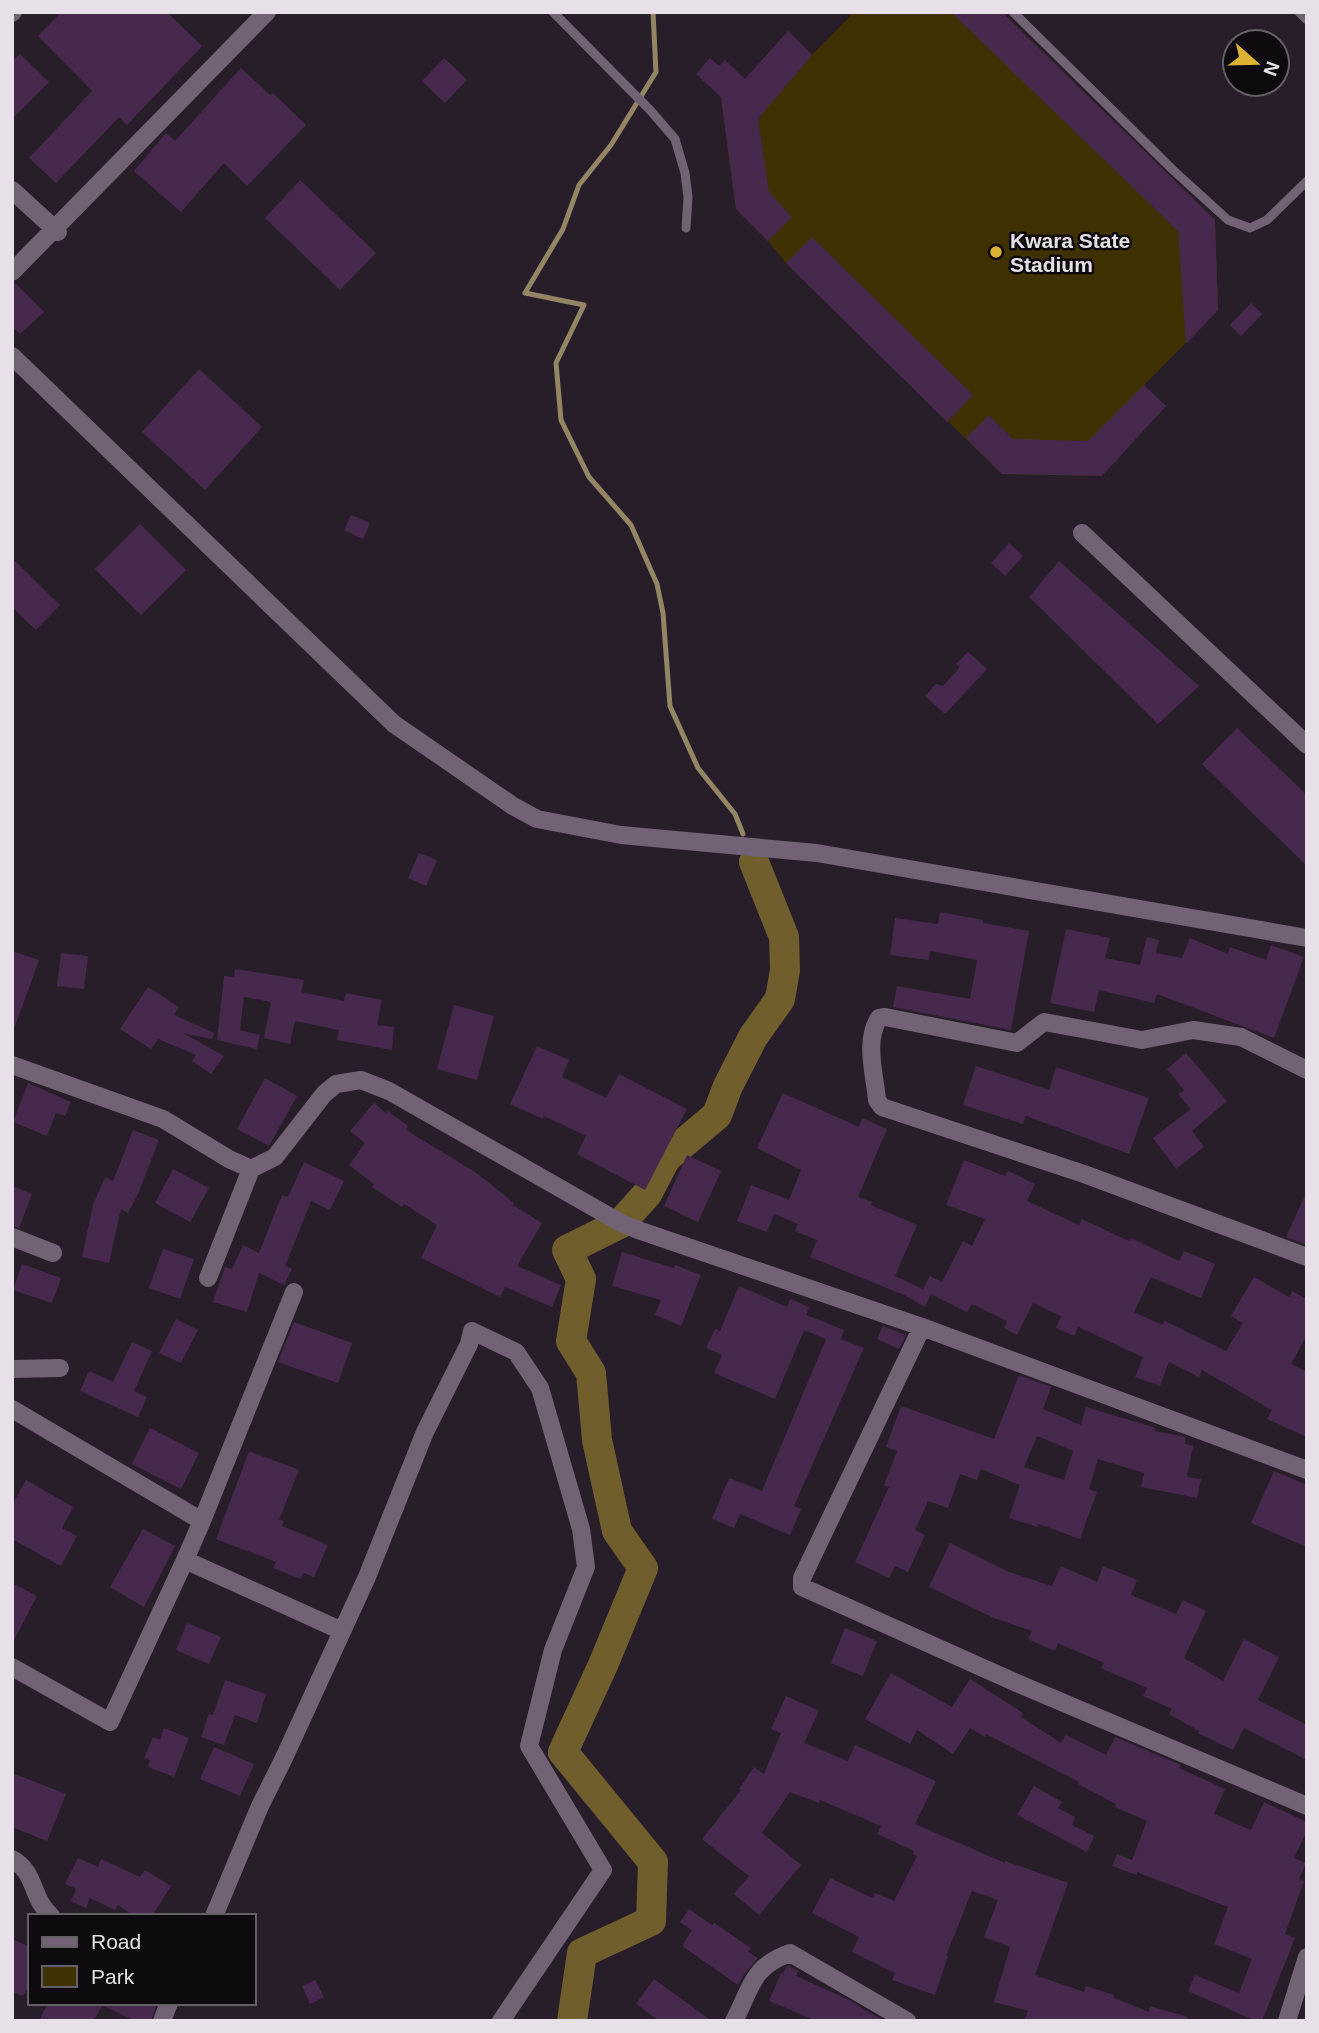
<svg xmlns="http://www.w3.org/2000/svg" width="1319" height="2033" font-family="Helvetica,sans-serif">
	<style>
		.green { fill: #403103 }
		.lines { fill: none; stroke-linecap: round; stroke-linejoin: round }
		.stream { stroke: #948564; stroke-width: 5 }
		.river { stroke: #705e2c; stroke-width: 30 }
		.building { fill: #47294d; fill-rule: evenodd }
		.lane { stroke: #716274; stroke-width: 9 }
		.street { stroke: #716274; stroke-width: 18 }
		.poi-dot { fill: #dbb233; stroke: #0e0a0f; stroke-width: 2.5 }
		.labels { text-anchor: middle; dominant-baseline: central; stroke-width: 5; stroke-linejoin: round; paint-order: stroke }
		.poi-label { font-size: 21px; font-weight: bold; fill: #e7e0e8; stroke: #0e0a0f; text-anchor: start }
	</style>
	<rect width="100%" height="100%" fill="#281e2a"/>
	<path class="green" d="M 854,12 L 1002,12 L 1215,220 L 1218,310 L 1144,385 L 1102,476 L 1002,474 L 786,263 L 768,241 L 736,209 L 722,106 L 788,31 L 812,55 Z"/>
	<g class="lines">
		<path class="stream" d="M 653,12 L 656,72 L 611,145 L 579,185 L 563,229 L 525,293 L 584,305 L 556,363 L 561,420 L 589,477 L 631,525 L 657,584 L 663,613 L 670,706 L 698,768 L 735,814 L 743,834"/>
		<path class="river" d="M 572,2021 L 582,1953 L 651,1921 L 653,1862 L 563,1752 L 603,1665 L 643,1568 L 617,1531 L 597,1440 L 591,1373 L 571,1341 L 581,1279 L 567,1250 L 621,1223 L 647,1194 L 666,1158 L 717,1115 L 728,1086 L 753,1037 L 780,999 L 785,970 L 784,937 L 754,862"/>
	</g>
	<path class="building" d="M 61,12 L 167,12 L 202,46 L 127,125 L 119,117 L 56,183 L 29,158 L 92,91 L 38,36 Z
		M 951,12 L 1002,12 L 1215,220 L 1218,310 L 1186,344 L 1178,231 Z
		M 788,31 L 812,55 L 758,119 L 769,192 L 792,217 L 768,241 L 736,209 L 721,97 L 696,74 L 710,58 L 719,66 L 725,60 L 745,79 Z
		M 20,54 L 49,82 L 12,119 L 12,61 Z
		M 444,58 L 467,80 L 445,103 L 422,81 Z
		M 241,68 L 270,95 L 273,93 L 306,125 L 247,186 L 224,163 L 181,212 L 134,171 L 166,133 L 175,141 Z
		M 300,180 L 376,253 L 340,290 L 265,218 Z
		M 812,237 L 973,395 L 947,422 L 786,263 Z
		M 12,283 L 15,283 L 44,312 L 20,334 L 12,326 Z
		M 1251,303 L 1262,314 L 1241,336 L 1230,325 Z
		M 199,369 L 262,427 L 205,490 L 142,432 Z
		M 1144,385 L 1166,406 L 1102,476 L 1002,474 L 966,438 L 989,415 L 1013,439 L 1088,441 Z
		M 351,515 L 370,523 L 363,539 L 344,530 Z
		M 140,524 L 186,570 L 141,615 L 95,569 Z
		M 1009,543 L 1023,556 L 1005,576 L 991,563 Z
		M 12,558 L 60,605 L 36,630 L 12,607 Z
		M 1059,561 L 1199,686 L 1158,724 L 1029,597 Z
		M 968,652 L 987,669 L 945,714 L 925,696 L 936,684 L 943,686 L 960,667 L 956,664 Z
		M 1237,728 L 1307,795 L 1307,866 L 1202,764 Z
		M 419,853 L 437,860 L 426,886 L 408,878 Z
		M 940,912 L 983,920 L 983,923 L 1029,931 L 1011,1030 L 893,1007 L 897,986 L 970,999 L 977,960 L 930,951 L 929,960 L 890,955 L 895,918 L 938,924 Z
		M 1066,929 L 1110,938 L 1105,958 L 1140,965 L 1147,937 L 1159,940 L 1156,953 L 1182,958 L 1190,938 L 1228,954 L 1230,947 L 1266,960 L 1271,945 L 1304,957 L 1274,1038 L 1157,994 L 1154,1003 L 1099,990 L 1094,1012 L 1050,1003 Z
		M 12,951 L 39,960 L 14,1029 L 12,1028 Z
		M 61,953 L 88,956 L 84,989 L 57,986 Z
		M 235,969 L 304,980 L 301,992 L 344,1001 L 346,993 L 382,1000 L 377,1025 L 394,1027 L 392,1050 L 337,1040 L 339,1030 L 295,1021 L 290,1044 L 264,1038 L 271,1002 L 244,997 L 240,1030 L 260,1035 L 257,1049 L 217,1040 L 224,976 L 234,977 Z
		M 148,987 L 179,1007 L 174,1015 L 214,1033 L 212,1039 L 183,1033 L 224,1056 L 211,1074 L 192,1061 L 196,1055 L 158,1039 L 151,1049 L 120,1029 Z
		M 454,1005 L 494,1016 L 477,1080 L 437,1069 Z
		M 537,1046 L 569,1060 L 562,1077 L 606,1098 L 619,1074 L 687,1109 L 645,1190 L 577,1154 L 586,1136 L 544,1116 L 543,1119 L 510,1104 Z
		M 1186,1053 L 1227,1101 L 1192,1131 L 1204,1147 L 1176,1169 L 1153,1138 L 1191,1109 L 1178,1094 L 1184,1090 L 1167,1069 Z
		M 976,1066 L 1049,1090 L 1056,1067 L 1149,1098 L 1129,1154 L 1026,1116 L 1023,1124 L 963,1105 Z
		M 265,1078 L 297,1096 L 269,1146 L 237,1129 Z
		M 28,1083 L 71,1102 L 65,1116 L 56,1113 L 47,1136 L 13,1122 Z
		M 783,1093 L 859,1127 L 862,1118 L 887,1129 L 858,1197 L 872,1202 L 871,1205 L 917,1225 L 895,1276 L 923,1289 L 930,1276 L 942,1282 L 963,1241 L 972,1246 L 985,1219 L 946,1205 L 964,1160 L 1005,1176 L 1008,1171 L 1035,1184 L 1027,1201 L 1079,1225 L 1082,1219 L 1129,1241 L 1131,1238 L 1179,1261 L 1184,1251 L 1215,1264 L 1201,1298 L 1151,1277 L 1134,1312 L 1162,1325 L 1165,1321 L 1226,1351 L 1243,1323 L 1231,1316 L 1254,1277 L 1289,1297 L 1292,1291 L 1307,1299 L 1307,1335 L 1291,1364 L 1307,1372 L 1307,1437 L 1267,1419 L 1272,1410 L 1202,1370 L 1199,1377 L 1169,1362 L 1160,1386 L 1135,1377 L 1143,1357 L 1078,1327 L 1074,1336 L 1056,1328 L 1061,1316 L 1033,1303 L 1017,1335 L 1004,1328 L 1007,1321 L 972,1304 L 967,1312 L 931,1294 L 925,1307 L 904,1295 L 810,1257 L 817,1240 L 795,1231 L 798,1224 L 774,1214 L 767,1232 L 737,1221 L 751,1185 L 789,1200 L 801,1170 L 757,1148 Z
		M 374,1103 L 387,1114 L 388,1111 L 408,1126 L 406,1130 L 475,1172 L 514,1203 L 513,1205 L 542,1223 L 517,1266 L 561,1285 L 552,1307 L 505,1287 L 500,1297 L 421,1258 L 437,1225 L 404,1204 L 402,1207 L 372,1187 L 374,1184 L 349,1165 L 365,1143 L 350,1131 Z
		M 133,1130 L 159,1140 L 138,1194 L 128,1213 L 121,1209 L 109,1263 L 82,1257 L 93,1205 L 105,1177 L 113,1181 Z
		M 687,1155 L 721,1171 L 698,1222 L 664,1206 Z
		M 304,1162 L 344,1181 L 330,1210 L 311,1201 L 285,1266 L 292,1269 L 284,1285 L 259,1273 L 247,1312 L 213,1302 L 225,1267 L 232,1269 L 243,1245 L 259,1253 L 282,1195 L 288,1197 Z
		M 173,1169 L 209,1188 L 190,1222 L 155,1203 Z
		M 12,1186 L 32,1194 L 19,1228 L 12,1226 Z
		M 1307,1191 L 1307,1245 L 1286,1237 Z
		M 163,1249 L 194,1259 L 180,1299 L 149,1288 Z
		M 622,1252 L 674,1268 L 675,1265 L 701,1275 L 681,1326 L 655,1315 L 661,1300 L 612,1286 Z
		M 22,1264 L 61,1278 L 52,1303 L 13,1290 Z
		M 739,1286 L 787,1307 L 790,1299 L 809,1307 L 806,1315 L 844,1330 L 841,1339 L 864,1348 L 794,1506 L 801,1509 L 790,1535 L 740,1514 L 734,1528 L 712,1519 L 729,1478 L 762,1491 L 826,1339 L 804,1330 L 775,1399 L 714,1373 L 722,1355 L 706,1348 L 715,1329 L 720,1331 Z
		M 176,1319 L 198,1330 L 181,1363 L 159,1353 Z
		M 294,1322 L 352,1343 L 338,1383 L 278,1362 Z
		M 883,1326 L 906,1335 L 899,1349 L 877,1339 Z
		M 132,1342 L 152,1351 L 134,1391 L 147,1397 L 138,1417 L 80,1391 L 89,1371 L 113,1382 Z
		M 1019,1375 L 1051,1387 L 1043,1409 L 1081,1425 L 1086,1407 L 1156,1428 L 1155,1431 L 1186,1437 L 1185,1444 L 1193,1446 L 1187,1477 L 1201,1479 L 1197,1498 L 1141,1487 L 1144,1473 L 1098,1459 L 1089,1489 L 1097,1492 L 1080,1539 L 1039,1524 L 1038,1527 L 1009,1518 L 1020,1485 L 981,1469 L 977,1480 L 960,1474 L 948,1508 L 928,1501 L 915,1530 L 925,1535 L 908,1572 L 895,1566 L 889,1578 L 855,1562 L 889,1487 L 884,1485 L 897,1451 L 886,1447 L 901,1406 L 994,1439 ZM 1037,1436 L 1073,1451 L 1064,1480 L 1024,1467 Z
		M 150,1428 L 199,1453 L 181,1489 L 132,1464 Z
		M 249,1451 L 299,1470 L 279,1520 L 284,1521 L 282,1526 L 328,1545 L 314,1577 L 303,1573 L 301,1579 L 273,1568 L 276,1562 L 216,1539 Z
		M 1274,1471 L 1307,1485 L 1307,1547 L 1251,1523 Z
		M 26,1480 L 73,1507 L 62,1528 L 77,1536 L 61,1566 L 12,1539 L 12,1505 Z
		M 143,1529 L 175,1546 L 144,1607 L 110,1587 Z
		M 950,1543 L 1009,1572 L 1052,1586 L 1061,1566 L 1097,1582 L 1103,1566 L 1137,1580 L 1131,1595 L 1176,1614 L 1183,1600 L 1206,1611 L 1184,1658 L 1223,1681 L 1244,1639 L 1279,1657 L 1258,1700 L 1307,1725 L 1307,1760 L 1244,1728 L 1233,1750 L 1198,1733 L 1199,1731 L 1169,1714 L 1172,1709 L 1143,1696 L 1147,1688 L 1101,1668 L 1104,1663 L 1058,1643 L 1055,1651 L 1028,1639 L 1032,1631 L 994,1618 L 929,1587 Z
		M 12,1583 L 37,1596 L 12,1644 Z
		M 187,1623 L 221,1637 L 209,1664 L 176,1650 Z
		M 845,1628 L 877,1641 L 863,1676 L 831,1663 Z
		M 891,1673 L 952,1707 L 970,1679 L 1023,1713 L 1021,1717 L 1061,1743 L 1066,1735 L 1106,1755 L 1115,1737 L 1181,1765 L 1179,1768 L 1225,1789 L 1214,1814 L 1251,1830 L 1264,1802 L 1307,1822 L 1307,1831 L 1294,1858 L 1306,1863 L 1299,1879 L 1304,1881 L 1285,1934 L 1295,1938 L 1262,2021 L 1256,2021 L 1188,1991 L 1195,1975 L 1239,1993 L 1252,1959 L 1214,1944 L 1228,1907 L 1137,1872 L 1136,1875 L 1112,1866 L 1117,1854 L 1132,1860 L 1147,1821 L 1115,1807 L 1116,1804 L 1078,1784 L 1079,1782 L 986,1734 L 985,1737 L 970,1728 L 953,1754 L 917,1730 L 910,1744 L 865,1719 Z
		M 225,1680 L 266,1694 L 257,1723 L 235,1715 L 224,1745 L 201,1737 L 209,1714 L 213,1715 Z
		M 786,1696 L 819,1711 L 804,1743 L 848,1761 L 855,1745 L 936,1781 L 915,1824 L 1005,1863 L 1005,1861 L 1068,1883 L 1035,1975 L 1084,1992 L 1086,1986 L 1114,1995 L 1114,1998 L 1149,2012 L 1150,2006 L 1188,2017 L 1187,2021 L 1024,2021 L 1028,2011 L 994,2002 L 1010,1947 L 984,1937 L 998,1900 L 972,1891 L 946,1956 L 948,1956 L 935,1995 L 892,1980 L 895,1973 L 852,1952 L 859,1937 L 812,1913 L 830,1878 L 872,1898 L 875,1893 L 894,1901 L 917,1856 L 913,1854 L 914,1851 L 877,1834 L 881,1826 L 820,1800 L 819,1803 L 790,1792 L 762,1833 L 801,1865 L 759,1915 L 734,1894 L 749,1876 L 702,1839 L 741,1790 L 739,1789 L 754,1767 L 764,1774 L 781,1733 L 771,1729 Z
		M 164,1728 L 189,1738 L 174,1777 L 148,1767 L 150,1760 L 144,1758 L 153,1737 L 160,1740 Z
		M 214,1747 L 254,1764 L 240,1796 L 200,1779 Z
		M 12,1773 L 66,1794 L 47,1841 L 12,1827 Z
		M 1034,1786 L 1062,1802 L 1058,1808 L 1075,1817 L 1072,1825 L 1094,1836 L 1087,1852 L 1017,1815 Z
		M 78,1858 L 98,1867 L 101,1859 L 140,1877 L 145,1870 L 171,1886 L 152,1916 L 134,1916 L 118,1905 L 115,1910 L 90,1898 L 86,1908 L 71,1901 L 76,1889 L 65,1884 Z
		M 689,1909 L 712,1925 L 714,1923 L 751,1948 L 748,1952 L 758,1958 L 745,1973 L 738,1985 L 682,1946 L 692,1930 L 680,1922 Z
		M 12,1939 L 30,1947 L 30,1984 L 23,1996 L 12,1992 Z
		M 789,1966 L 798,1971 L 796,1976 L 847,1999 L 884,2021 L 817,2021 L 769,2001 L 781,1973 L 783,1974 L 786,1967 Z
		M 654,1979 L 712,2021 L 659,2021 L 636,2004 Z
		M 315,1980 L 324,1997 L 310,2004 L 302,1986 Z
		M 48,2003 L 157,2003 L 151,2021 L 135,2021 L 102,2005 L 94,2021 L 39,2021 Z"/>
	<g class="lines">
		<path class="lane" d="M 553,12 L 650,110 L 675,139 L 685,173 L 688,197 L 686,228
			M 1013,12 L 1173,170 L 1228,220 L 1250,228 L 1267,220 L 1307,181
			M 1299,12 L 1307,20"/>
		<path class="street" d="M 12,13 L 13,12
			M 12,190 L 58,232
			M 12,272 L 267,12
			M 12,356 L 394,724 L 513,806 L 537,819 L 621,835 L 817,853 L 1307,938
			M 1082,533 L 1307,745
			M 12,1065 L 163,1119 L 229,1159 L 251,1169 L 275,1157 L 324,1094 L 336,1084 L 361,1080 L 389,1091 L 621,1223 L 638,1230 L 922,1327 L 1307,1470
			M 1307,1070 L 1241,1037 L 1193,1030 L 1142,1040 L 1044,1022 L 1017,1043 L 885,1017 L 879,1018 C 864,1041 875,1075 877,1100 L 882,1107 L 1084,1174 L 1307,1257
			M 12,1237 L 53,1253
			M 208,1278 L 251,1169
			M 922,1327 L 802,1578 L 802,1587 L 1019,1684 L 1307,1806
			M 12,1369 L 60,1368
			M 12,1409 L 202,1521 L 185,1560 L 342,1631
			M 202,1521 L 294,1292
			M 12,1667 L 110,1722 L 185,1560
			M 12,1859 C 36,1872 31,1898 51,1916
			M 214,1916 L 260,1806 L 283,1760 L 367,1577 L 425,1432 L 469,1344 L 472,1331 L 516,1352 L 540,1388 L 581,1529 L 586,1567 L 553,1650 L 529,1746 L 603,1870 L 501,2021
			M 162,2021 L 169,2003
			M 734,2021 C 752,1987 751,1967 790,1953 L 907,2021
			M 1287,2021 L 1307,1957"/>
	</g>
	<circle class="poi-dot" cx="996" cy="252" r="7"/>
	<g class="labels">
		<g class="poi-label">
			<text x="1010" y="240">Kwara State<tspan x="1010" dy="24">Stadium</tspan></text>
		</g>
	</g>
	<rect width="1319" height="2033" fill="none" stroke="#e7e0e8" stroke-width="28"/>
	<rect x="28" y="1914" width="228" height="91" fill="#0e0a0f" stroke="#656066" stroke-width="2"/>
	<rect x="42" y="1937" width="35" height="10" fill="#716274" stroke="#656066" stroke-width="2"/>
	<text x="91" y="1949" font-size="21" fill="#e7e0e8">Road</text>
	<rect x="42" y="1966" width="35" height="21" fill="#403103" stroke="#656066" stroke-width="2"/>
	<text x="91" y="1984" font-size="21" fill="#e7e0e8">Park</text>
	<g transform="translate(1256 63) rotate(110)"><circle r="33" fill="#0e0a0f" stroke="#656066" stroke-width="2"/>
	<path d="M0-5L12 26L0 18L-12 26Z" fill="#dbb233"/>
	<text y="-10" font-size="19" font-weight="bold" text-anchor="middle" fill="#e7e0e8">N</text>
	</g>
</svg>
